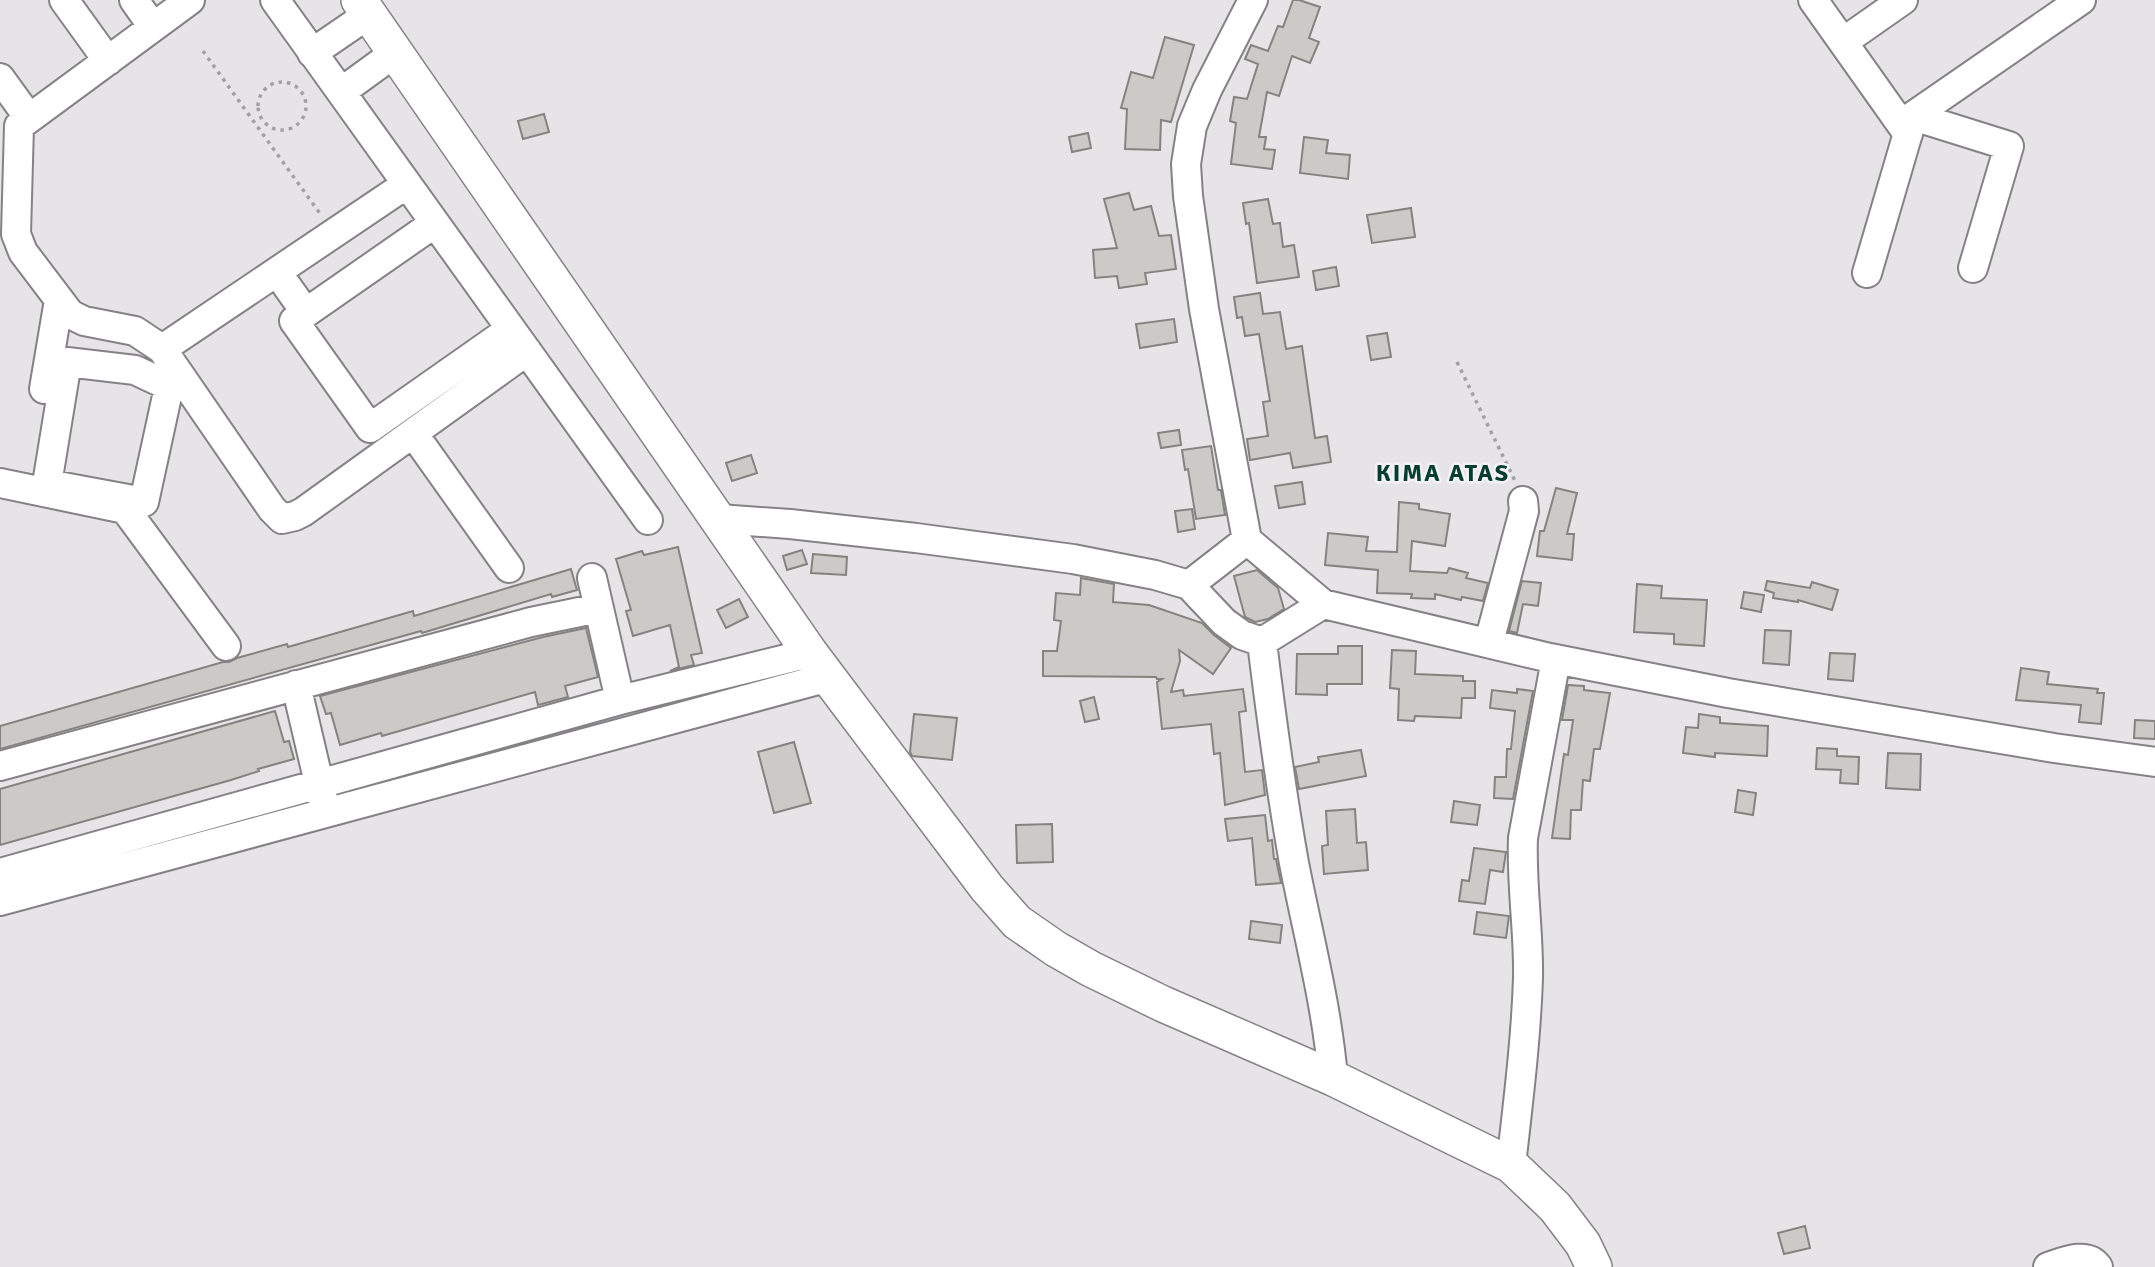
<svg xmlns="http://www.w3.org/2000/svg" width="2155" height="1267" font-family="Signika,sans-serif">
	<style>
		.building { fill: #cccac7; stroke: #858380; stroke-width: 2 }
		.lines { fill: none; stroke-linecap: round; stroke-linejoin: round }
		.minor-casing { stroke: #848285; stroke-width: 32 }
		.major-casing { stroke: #848285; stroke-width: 38 }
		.path { stroke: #a2a0a3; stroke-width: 3.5; stroke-dasharray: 3.5 5; stroke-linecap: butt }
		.minor { stroke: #fff; stroke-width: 28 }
		.major { stroke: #fff; stroke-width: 35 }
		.labels { text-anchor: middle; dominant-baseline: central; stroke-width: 5; stroke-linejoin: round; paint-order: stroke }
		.district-label { font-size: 24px; font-weight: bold; letter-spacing: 2px; fill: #063d30; stroke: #f3f2f5 }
	</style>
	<rect width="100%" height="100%" fill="#e6e4e7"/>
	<path class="building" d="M 1293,0 L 1299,0 L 1320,7 L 1309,38 L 1319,42 L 1310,63 L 1292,56 L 1279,96 L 1267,92 L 1259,137 L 1266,137 L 1264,149 L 1275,150 L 1272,169 L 1231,164 L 1236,123 L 1230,121 L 1234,97 L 1247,99 L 1258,64 L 1245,59 L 1251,45 L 1268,51 L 1278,26 L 1283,27 Z
		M 1165,37 L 1194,45 L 1171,122 L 1161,120 L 1160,150 L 1125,149 L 1127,109 L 1121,108 L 1131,72 L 1153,78 Z
		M 544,114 L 549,132 L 523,139 L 518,121 Z
		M 1088,133 L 1091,148 L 1072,152 L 1069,137 Z
		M 1304,137 L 1328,140 L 1326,153 L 1350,155 L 1348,179 L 1300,173 Z
		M 1129,193 L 1134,210 L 1151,206 L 1159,236 L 1171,235 L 1176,269 L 1145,273 L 1147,284 L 1119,288 L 1117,276 L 1095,278 L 1093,250 L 1117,248 L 1104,199 Z
		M 1268,199 L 1273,224 L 1280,223 L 1283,247 L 1294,245 L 1299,277 L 1257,283 L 1249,223 L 1246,224 L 1243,203 Z
		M 1411,208 L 1415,237 L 1372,243 L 1367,215 Z
		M 1336,267 L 1339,286 L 1316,290 L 1313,271 Z
		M 1260,293 L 1263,314 L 1280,312 L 1286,349 L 1302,346 L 1315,438 L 1327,436 L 1331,462 L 1293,468 L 1290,453 L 1250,460 L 1247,439 L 1268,436 L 1263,402 L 1270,401 L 1259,334 L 1245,336 L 1242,317 L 1237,318 L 1234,297 Z
		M 1174,319 L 1177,342 L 1140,348 L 1136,324 Z
		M 1387,333 L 1391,357 L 1371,360 L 1367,336 Z
		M 1179,430 L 1181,445 L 1161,448 L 1158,433 Z
		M 1211,446 L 1218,490 L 1221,490 L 1225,515 L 1196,519 L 1188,469 L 1185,470 L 1182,450 Z
		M 751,455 L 757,473 L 732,481 L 726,463 Z
		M 1302,482 L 1305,504 L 1279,508 L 1275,486 Z
		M 1556,488 L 1577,493 L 1567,534 L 1574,534 L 1572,560 L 1537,556 L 1540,531 L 1544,531 Z
		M 1399,502 L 1419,504 L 1419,509 L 1450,514 L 1445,546 L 1412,541 L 1410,571 L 1447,573 L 1449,568 L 1468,573 L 1466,578 L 1488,583 L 1483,601 L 1462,597 L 1461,600 L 1435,594 L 1435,599 L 1411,598 L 1412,594 L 1377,593 L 1378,570 L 1325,565 L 1328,533 L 1368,537 L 1366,551 L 1397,552 Z
		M 1192,509 L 1195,529 L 1178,532 L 1175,511 Z
		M 678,547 L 702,653 L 691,655 L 694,665 L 670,671 L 679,667 L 670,625 L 633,636 L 626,611 L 631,610 L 616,559 L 642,551 L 644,555 Z
		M 802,550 L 807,564 L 787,570 L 783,556 Z
		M 813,554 L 847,557 L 846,575 L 811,573 Z
		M 571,569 L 577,590 L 552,597 L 551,594 L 422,633 L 421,631 L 0,749 L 0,726 L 223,662 L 229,662 L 237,658 L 287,644 L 288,647 L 413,611 L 414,616 Z
		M 1257,570 L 1278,588 L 1284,609 L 1268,619 L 1255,622 L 1245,617 L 1234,576 Z
		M 1081,578 L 1114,584 L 1113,602 L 1149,605 L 1202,623 L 1214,635 L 1231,648 L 1213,674 L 1179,650 L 1180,661 L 1171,692 L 1183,690 L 1184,696 L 1243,689 L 1246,711 L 1239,712 L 1245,772 L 1262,770 L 1265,795 L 1225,805 L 1220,753 L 1214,754 L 1211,724 L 1162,729 L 1157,682 L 1162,679 L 1157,679 L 1156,677 L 1043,676 L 1043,651 L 1057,651 L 1061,621 L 1054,620 L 1056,593 L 1080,595 Z
		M 1522,581 L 1541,583 L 1538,606 L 1523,604 L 1517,633 L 1509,631 Z
		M 1767,581 L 1810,588 L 1812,582 L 1838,590 L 1832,610 L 1798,600 L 1798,602 L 1773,598 L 1774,593 L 1765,590 Z
		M 1637,584 L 1662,586 L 1661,598 L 1707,600 L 1704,646 L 1674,644 L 1674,634 L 1634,632 Z
		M 1744,592 L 1764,595 L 1761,612 L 1741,608 Z
		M 739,599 L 748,617 L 726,628 L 717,610 Z
		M 586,628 L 598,677 L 565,686 L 568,697 L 538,705 L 535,692 L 382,736 L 381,733 L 340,745 L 331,713 L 326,714 L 320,696 L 543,637 Z
		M 1765,630 L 1791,631 L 1789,665 L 1763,663 Z
		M 1338,646 L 1362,646 L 1362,684 L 1327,684 L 1327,695 L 1296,694 L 1297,654 L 1338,654 Z
		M 1392,650 L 1416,651 L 1415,674 L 1463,676 L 1463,681 L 1475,681 L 1475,698 L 1462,698 L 1461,718 L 1415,716 L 1414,721 L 1398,720 L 1399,689 L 1390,688 Z
		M 1830,653 L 1855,654 L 1853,681 L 1828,679 Z
		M 2021,668 L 2049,672 L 2047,684 L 2098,689 L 2097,693 L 2104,693 L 2101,724 L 2079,722 L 2081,705 L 2016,700 Z
		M 1568,685 L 1584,686 L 1584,690 L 1610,693 L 1600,749 L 1594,749 L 1590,781 L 1583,780 L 1581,810 L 1571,810 L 1570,839 L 1552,838 L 1564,754 L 1568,755 L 1573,720 L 1562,720 Z
		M 1517,689 L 1533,691 L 1513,799 L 1494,798 L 1495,777 L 1506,777 L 1507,749 L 1511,749 L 1515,711 L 1490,708 L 1492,690 L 1517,693 Z
		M 1094,697 L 1099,719 L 1085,722 L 1080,701 Z
		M 275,711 L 284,742 L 289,741 L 294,759 L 258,769 L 259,771 L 231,780 L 0,845 L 0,789 Z
		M 914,714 L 957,718 L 952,760 L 912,756 L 910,752 Z
		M 1699,714 L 1720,717 L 1720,723 L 1768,726 L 1767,756 L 1715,753 L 1715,757 L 1683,753 L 1686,727 L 1698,728 Z
		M 2135,720 L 2155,721 L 2155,739 L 2134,738 Z
		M 794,742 L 811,803 L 774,813 L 758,752 Z
		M 1817,748 L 1837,749 L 1837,756 L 1859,757 L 1858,784 L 1840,783 L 1841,770 L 1816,769 Z
		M 1361,750 L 1366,776 L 1299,789 L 1295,767 L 1319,762 L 1318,757 Z
		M 1888,753 L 1921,754 L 1920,790 L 1886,788 Z
		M 1738,790 L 1756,793 L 1753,815 L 1735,812 Z
		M 1454,801 L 1480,805 L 1477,825 L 1451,822 Z
		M 1355,809 L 1357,843 L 1366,842 L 1368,870 L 1324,874 L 1322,846 L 1328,845 L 1326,811 Z
		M 1265,815 L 1268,841 L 1272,840 L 1274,859 L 1276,859 L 1281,883 L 1256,885 L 1252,838 L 1228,841 L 1225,819 Z
		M 1052,824 L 1053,862 L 1017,863 L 1016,825 Z
		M 1474,848 L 1506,852 L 1503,872 L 1490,870 L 1485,904 L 1459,901 L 1462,880 L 1469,881 Z
		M 1477,912 L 1509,916 L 1506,938 L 1474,934 Z
		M 1251,921 L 1282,925 L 1280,943 L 1249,939 Z
		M 1805,1226 L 1810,1248 L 1784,1254 L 1778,1233 Z"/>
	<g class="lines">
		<g class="minor-casing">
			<path id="minor" d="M 64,0 L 108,61
				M 134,0 L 153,27
				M 190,0 L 19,126 L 16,234 L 23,252 L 70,314 L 84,321 L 135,331 L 162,349 L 407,184
				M 275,0 L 648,520
				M 1813,0 L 1908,134
				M 1843,42 L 1903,0
				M 312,53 L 369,14
				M 0,78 L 29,118
				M 341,92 L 396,52
				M 1913,116 L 2009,146 L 1973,268
				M 435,223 L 294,321 L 370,428 L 511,329
				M 277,272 L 306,313
				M 1867,273 L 1913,116 L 2081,0
				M 162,349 L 272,509 L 282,519 L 295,516 L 303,512 L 527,351
				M 169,386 L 135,370 L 67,362 L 47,484 L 144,502 L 167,396 L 172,364
				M 44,389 L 59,300
				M 413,433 L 509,568
				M 0,483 L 125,509 L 226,646
				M 719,519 L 790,524 L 916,538 L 1073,559 L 1155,575 L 1189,585 L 1224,622 L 1242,635 L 1262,642 L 1323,604 L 1550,658 L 1728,693 L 2054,748 L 2155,762
				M 1247,540 L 1323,604
				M 592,578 L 620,700
				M 1189,585 L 1247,540 L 1204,309 L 1188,196 L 1186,164 L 1192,126 L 1207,90 L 1253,0
				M 1262,642 C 1271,716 1281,790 1294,863 C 1308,935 1327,1006 1333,1078
				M 1489,642 L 1524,511 L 1523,501
				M 296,685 L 323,800
				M 0,766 L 531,622 L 599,608
				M 0,873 L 620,700 L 810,653
				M 0,901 L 829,677
				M 1511,1165 C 1518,1103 1526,1040 1528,978 C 1529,931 1521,885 1523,838 L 1556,659
				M 2048,1267 C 2063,1262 2087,1251 2098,1267"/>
		</g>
		<g class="major-casing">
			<path id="major" d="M 359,0 L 810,653 L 987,888 L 1017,922 L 1056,949 L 1091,969 L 1163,1004 L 1333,1078 L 1511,1165 L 1555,1207 L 1583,1244 L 1594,1267"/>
		</g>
		<path class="path" d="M 203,51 L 321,215
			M258 106a24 24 0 1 1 48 0a24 24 0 1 1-48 0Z
			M 1457,362 L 1516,483"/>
		<use href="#minor" class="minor"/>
		<use href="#major" class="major"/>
	</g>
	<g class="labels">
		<g class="district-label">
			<text x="1443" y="473">KIMA ATAS</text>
		</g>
	</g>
</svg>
